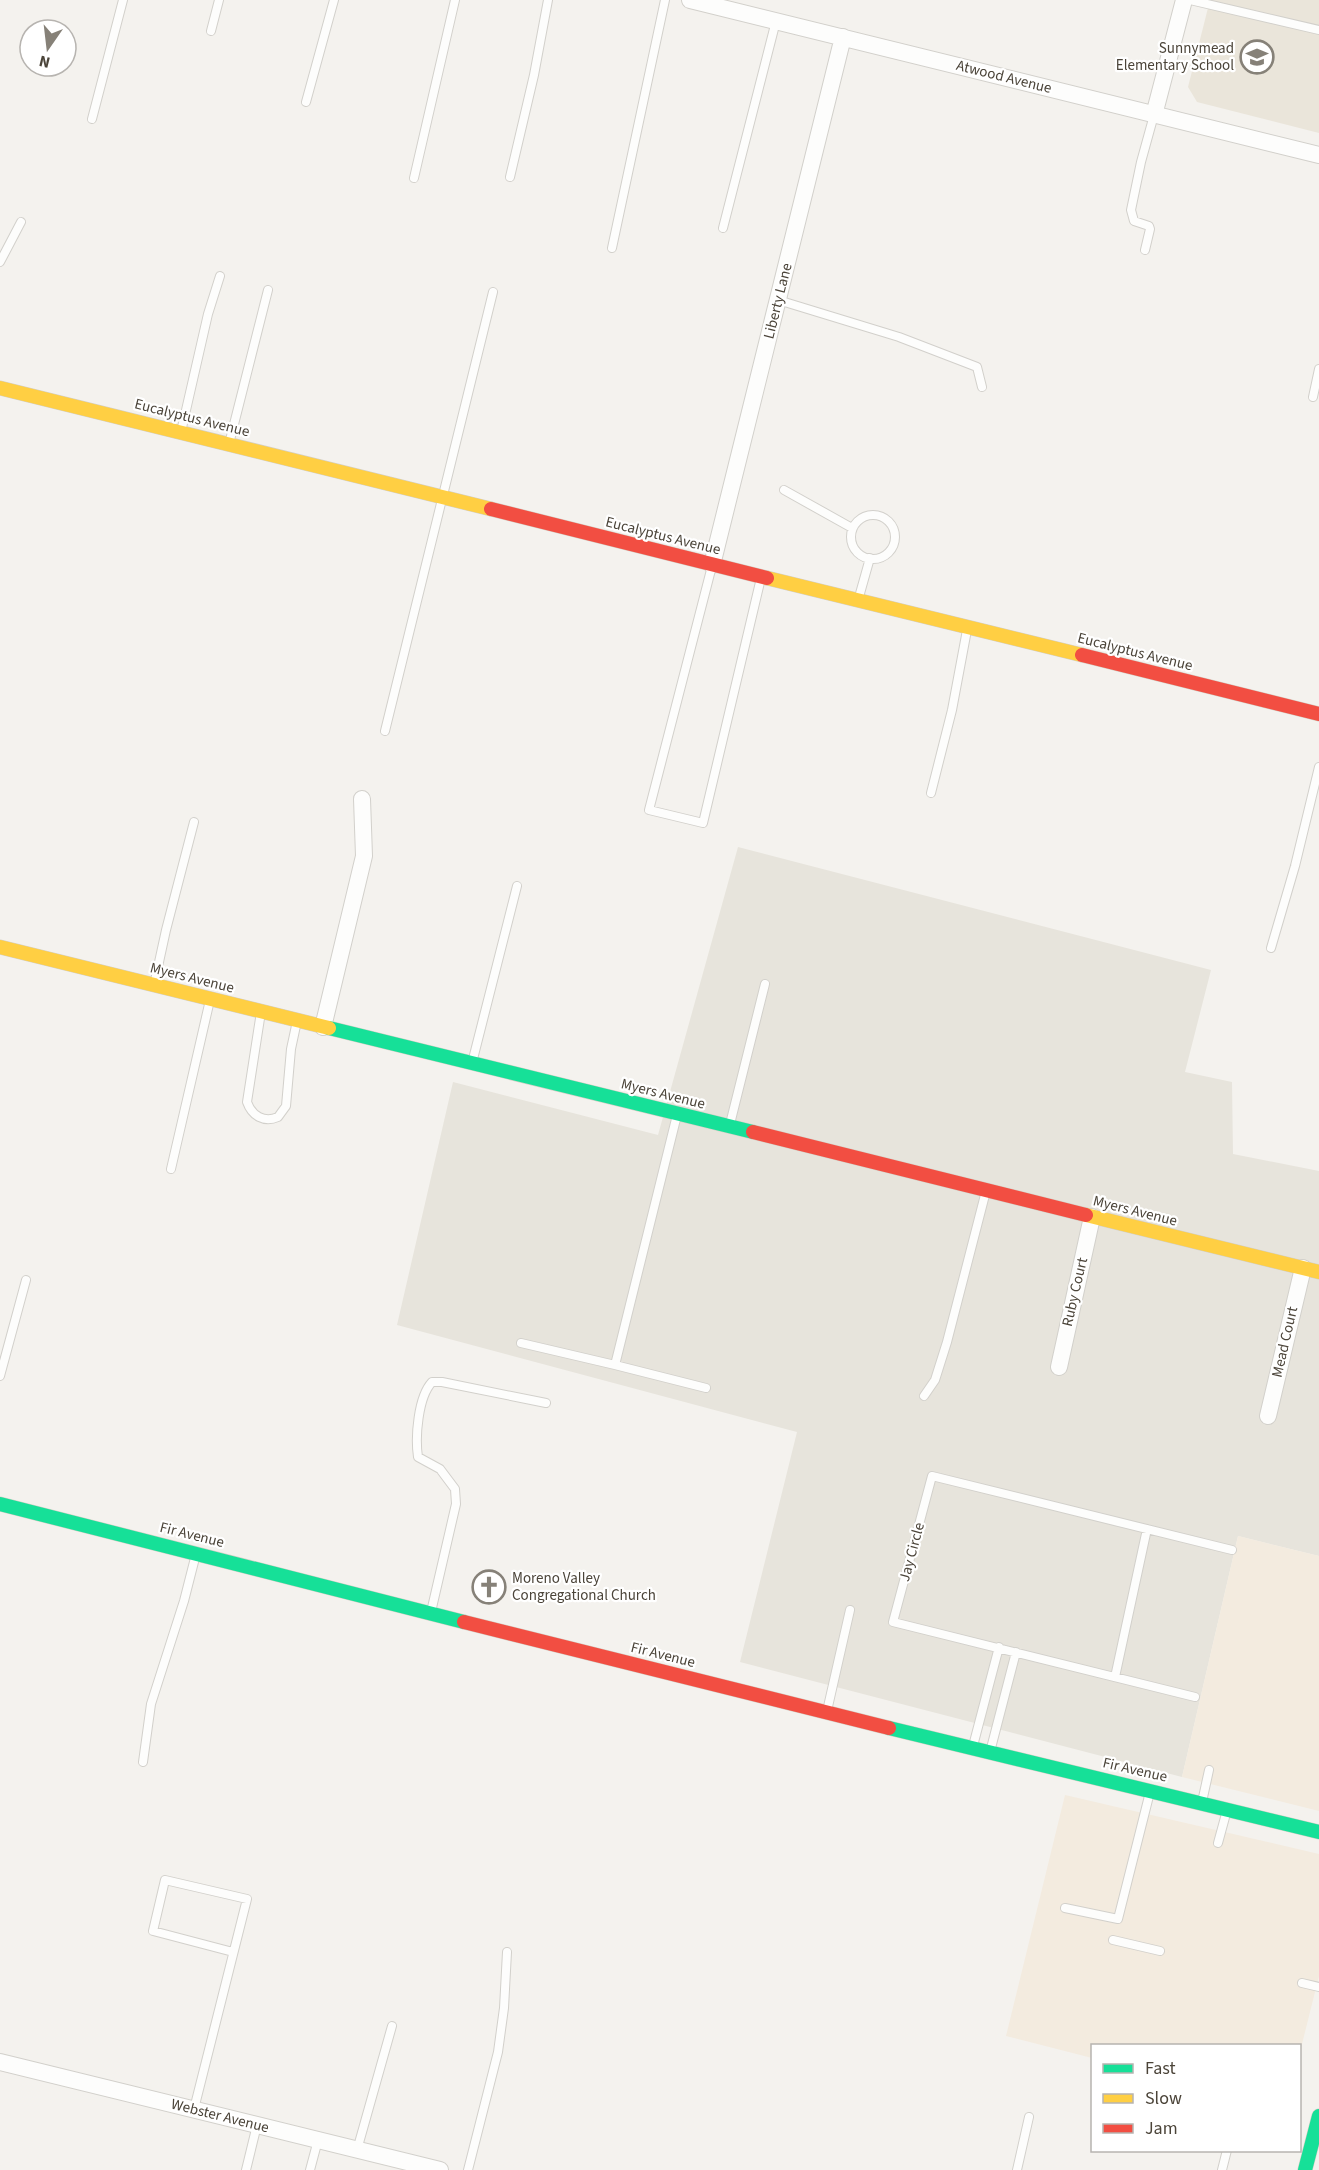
<svg xmlns="http://www.w3.org/2000/svg" width="1319" height="2170" font-family="'Source Sans 3',sans-serif">
	<style>
		.residential { fill: #e7e4dc }
		.commercial { fill: #f3ebdf }
		.education { fill: #eae5da }
		.lines { fill: none; stroke-linecap: round; stroke-linejoin: round }
		.lane-casing { stroke: #d2d0cb; stroke-width: 10 }
		.street-casing { stroke: #d2d0cb; stroke-width: 18 }
		.fast-casing { stroke: #d3cfc5; stroke-width: 15 }
		.slow-casing { stroke: #d3cfc5; stroke-width: 15 }
		.jam-casing { stroke: #d3cfc5; stroke-width: 15 }
		.lane { stroke: #fdfdfc; stroke-width: 8 }
		.street { stroke: #fdfdfc; stroke-width: 16 }
		.fast { stroke: #16e098; stroke-width: 14 }
		.slow { stroke: #ffcf43; stroke-width: 14 }
		.jam { stroke: #f24e42; stroke-width: 14 }
		.labels { text-anchor: middle; dominant-baseline: central; stroke-width: 4.5; stroke-linejoin: round; paint-order: stroke }
		.poi-label { font-size: 15px; fill: #4b4439; stroke: #fff; text-anchor: end }
		.street-label { font-size: 15px; fill: #4b4439; stroke: #fff }
	</style>
	<rect width="100%" height="100%" fill="#f4f2ee"/>
	<path class="residential" d="M 738,847 L 1211,970 L 1185,1072 L 1232,1082 L 1233,1154 L 1319,1171 L 1319,1556 L 1238,1536 L 1182,1777 L 740,1662 L 797,1432 L 397,1325 L 453,1082 L 658,1135 Z"/>
	<path class="commercial" d="M 1238,1536 L 1319,1556 L 1319,1811 L 1182,1777 Z
		M 1065,1795 L 1319,1854 L 1319,1976 L 1300,2052 L 1300,2046 L 1092,2046 L 1092,2058 L 1006,2036 Z"/>
	<path class="education" d="M 1210,0 L 1319,0 L 1319,133 L 1197,102 L 1188,87 Z"/>
	<g class="lines">
		<g class="lane-casing">
			<path id="lane" d="M 1190,0 L 1319,30
				M 211,31 L 219,0
				M 306,102 L 334,0
				M 92,119 L 123,0
				M 510,177 L 534,75 L 548,0
				M 414,178 L 455,0
				M 723,228 L 776,21
				M 612,248 L 665,0
				M 1145,250 L 1150,229 L 1149,226 L 1134,221 L 1131,210 L 1141,162 L 1154,115
				M 0,262 L 21,222
				M 778,300 L 899,337 L 977,367 L 982,387
				M 1313,397 L 1319,369
				M 181,432 L 208,314 L 220,276
				M 229,444 L 268,290
				M 784,490 L 852,528
				M851 537a22 22 0 1 1 44 0a22 22 0 1 1-44 0Z
				M 712,566 L 649,810 L 703,823 L 761,578
				M 859,597 L 870,558
				M 385,731 L 493,292
				M 931,793 L 952,710 L 967,630
				M 1271,948 L 1295,866 L 1319,767
				M 154,985 L 166,930 L 194,822
				M 261,1012 L 247,1102 C 252,1116 264,1123 278,1117 L 286,1106 L 291,1049 L 297,1021
				M 472,1063 L 517,886
				M 677,1115 L 615,1365 L 706,1388
				M 730,1124 L 765,984
				M 171,1169 L 210,1000
				M 521,1343 L 615,1365
				M 0,1376 L 26,1280
				M 924,1396 L 935,1380 L 947,1342 L 986,1191
				M 431,1612 L 456,1504 L 455,1489 L 440,1469 L 418,1457 C 415,1437 418,1397 432,1382 L 442,1382 L 546,1403
				M 1115,1677 L 1147,1529
				M 1195,1697 L 893,1622 L 932,1476 L 1232,1550
				M 827,1711 L 850,1610
				M 973,1746 L 999,1647
				M 990,1752 L 1016,1652
				M 143,1762 L 151,1704 L 184,1601 L 196,1554
				M 1202,1802 L 1209,1770
				M 1218,1843 L 1227,1810
				M 1065,1908 L 1118,1919 L 1150,1792
				M 1113,1940 L 1160,1951
				M 1302,1983 L 1319,1987
				M 194,2109 L 247,1899 L 165,1880 L 153,1931 L 233,1952
				M 357,2150 L 392,2026
				M 246,2170 L 257,2125
				M 310,2170 L 318,2140
				M 468,2170 L 498,2052 L 504,2008 L 507,1952
				M 1017,2170 L 1029,2117
				M 1222,2170 L 1227,2150"/>
		</g>
		<g class="street-casing">
			<path id="street" d="M 690,0 L 1319,155
				M 1154,115 L 1184,0
				M 712,565 L 843,37
				M 323,1027 L 364,856 L 362,799
				M 1059,1367 L 1092,1217
				M 1268,1416 L 1303,1268
				M 0,2062 L 440,2170"/>
		</g>
		<g class="fast-casing">
			<path id="fast" d="M 329,1028 L 753,1132
				M 0,1504 L 464,1622
				M 889,1728 L 1319,1832
				M 1305,2170 L 1319,2116"/>
		</g>
		<g class="slow-casing">
			<path id="slow" d="M 0,388 L 491,509
				M 767,578 L 1082,655
				M 0,947 L 329,1028
				M 1086,1215 L 1319,1272"/>
		</g>
		<g class="jam-casing">
			<path id="jam" d="M 491,509 L 767,578
				M 1082,655 L 1319,714
				M 753,1132 L 1086,1215
				M 464,1622 L 889,1728"/>
		</g>
		<use href="#lane" class="lane"/>
		<use href="#street" class="street"/>
		<use href="#fast" class="fast"/>
		<use href="#slow" class="slow"/>
		<use href="#jam" class="jam"/>
	</g>
	<defs>
		<g id="school-ring" transform="scale(1.725)"><circle r="9.5" fill="#fff" stroke="#868178" stroke-width="1.5"/><path d="M0-5L7-2L0 1L-7-2ZM-4 1L0 2.5L4 1V4Q0 6-4 4Z" fill="#868178"/></g>
		<g id="church-ring" transform="scale(1.725)"><circle r="9.5" fill="#fff" stroke="#868178" stroke-width="1.5"/><path d="M-1.2-6h2.4v3.5h3.3v2.4h-3.3V6h-2.4V-.1h-3.3v-2.4h3.3Z" fill="#868178"/></g>
	</defs>
	<g fill-rule="evenodd">
		<use href="#school-ring" x="1257" y="57"/>
		<use href="#church-ring" x="489" y="1587"/>
	</g>
	<g class="labels">
		<g class="poi-label">
			<text x="1234" y="48">Sunnymead<tspan x="1234" dy="17">Elementary School</tspan></text>
			<text x="512" y="1578" text-anchor="start">Moreno Valley<tspan x="512" dy="17">Congregational Church</tspan></text>
		</g>
		<g class="street-label">
			<text transform="translate(1004 77) rotate(14)">Atwood Avenue</text>
			<text transform="translate(778 301) rotate(-76)">Liberty Lane</text>
			<text transform="translate(192 418) rotate(14)">Eucalyptus Avenue</text>
			<text transform="translate(663 536) rotate(14)">Eucalyptus Avenue</text>
			<text transform="translate(1135 652) rotate(14)">Eucalyptus Avenue</text>
			<text transform="translate(192 978) rotate(14)">Myers Avenue</text>
			<text transform="translate(663 1094) rotate(14)">Myers Avenue</text>
			<text transform="translate(1135 1211) rotate(14)">Myers Avenue</text>
			<text transform="translate(1075 1292) rotate(-77)">Ruby Court</text>
			<text transform="translate(1285 1342) rotate(-77)">Mead Court</text>
			<text transform="translate(192 1535) rotate(14)">Fir Avenue</text>
			<text transform="translate(912 1552) rotate(-75)">Jay Circle</text>
			<text transform="translate(663 1655) rotate(14)">Fir Avenue</text>
			<text transform="translate(1135 1770) rotate(13)">Fir Avenue</text>
			<text transform="translate(220 2116) rotate(14)">Webster Avenue</text>
		</g>
	</g>
	<rect x="1091" y="2044" width="210" height="108" fill="#ffffff" stroke="#b7b4b0" stroke-width="1.5"/>
	<rect x="1103" y="2064" width="30" height="9" fill="#16e098" stroke="#b7b4b0" stroke-width="1.5"/>
	<text x="1145" y="2074" font-size="18" fill="#4b4439">Fast</text>
	<rect x="1103" y="2094" width="30" height="9" fill="#ffcf43" stroke="#b7b4b0" stroke-width="1.5"/>
	<text x="1145" y="2104" font-size="18" fill="#4b4439">Slow</text>
	<rect x="1103" y="2124" width="30" height="9" fill="#f24e42" stroke="#b7b4b0" stroke-width="1.5"/>
	<text x="1145" y="2134" font-size="18" fill="#4b4439">Jam</text>
	<g transform="translate(48 48) rotate(194)"><circle r="28" fill="#ffffff" stroke="#b7b4b0" stroke-width="1.5"/>
	<path d="M0-4.5L10 22L0 15L-10 22Z" fill="#868178"/>
	<text y="-9" font-size="16" font-weight="bold" text-anchor="middle" fill="#4b4439">N</text>
	</g>
</svg>
